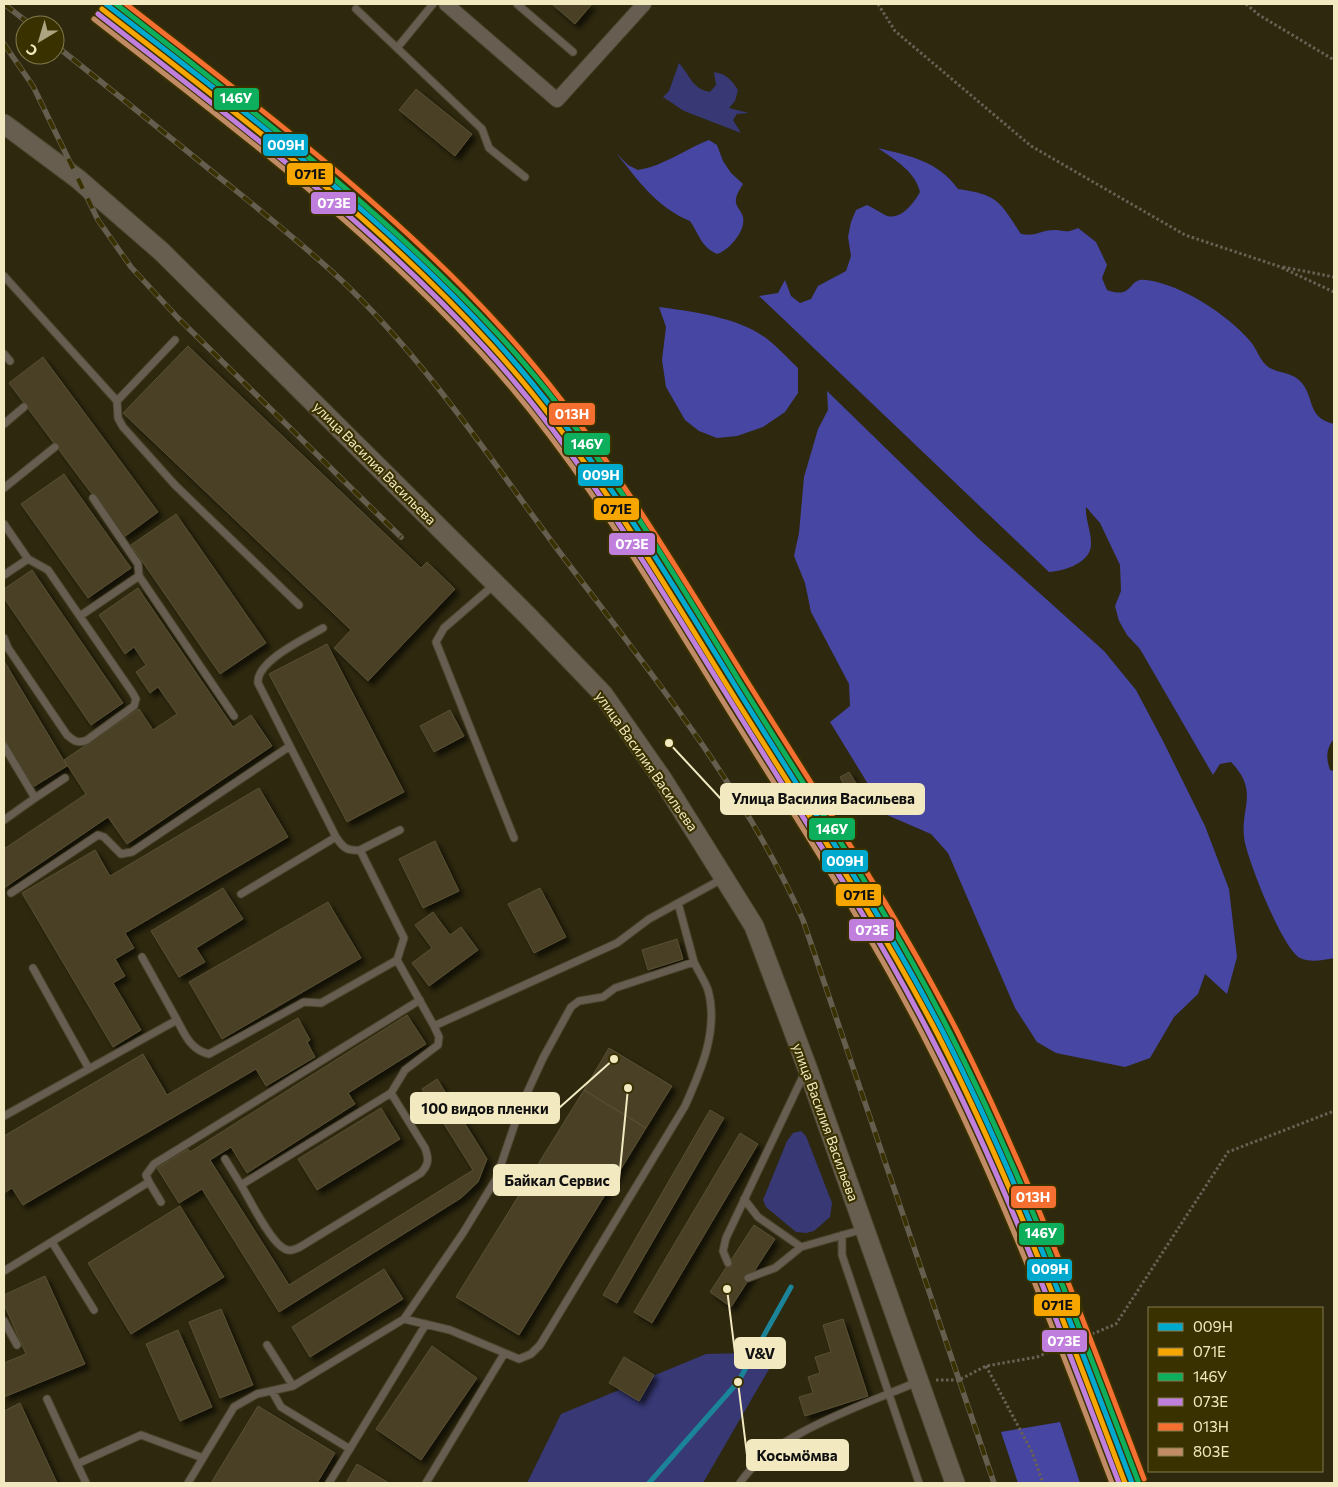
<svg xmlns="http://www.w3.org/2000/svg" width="1338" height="1487" font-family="Commissioner,sans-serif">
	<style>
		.green { fill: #373874 }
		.forest { fill: #4746a2 }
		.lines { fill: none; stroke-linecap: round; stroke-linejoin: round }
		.stream { stroke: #1b8499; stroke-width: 5 }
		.building { fill: #494028; stroke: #5a5032; filter: url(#shadow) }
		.lane-casing { stroke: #4a452d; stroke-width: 9 }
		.street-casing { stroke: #4a452d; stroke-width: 16 }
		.secondary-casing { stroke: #4a452d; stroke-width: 21 }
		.path { stroke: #696154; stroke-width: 3; stroke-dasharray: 2.5 2.5; stroke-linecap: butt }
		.lane { stroke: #675d50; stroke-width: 7 }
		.street { stroke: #675d50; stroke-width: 14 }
		.secondary { stroke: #685e4f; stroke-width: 19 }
		.rail-casing { stroke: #655e4f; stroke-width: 5.5 }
		.rail { stroke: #3a3101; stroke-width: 4; stroke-dasharray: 11; stroke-linecap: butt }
		.rail-1-casing { stroke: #3a3101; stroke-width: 9 }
		.rail-2-casing { stroke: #3a3101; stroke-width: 9 }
		.rail-3-casing { stroke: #3a3101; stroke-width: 9 }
		.rail-4-casing { stroke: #3a3101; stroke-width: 9 }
		.rail-5-casing { stroke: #3a3101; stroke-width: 9 }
		.rail-6-casing { stroke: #3a3101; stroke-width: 9 }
		.rail-1 { stroke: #00a9ce; stroke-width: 5 }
		.rail-2 { stroke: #f7a600; stroke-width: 5 }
		.rail-3 { stroke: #0daf5c; stroke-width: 5 }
		.rail-4 { stroke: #c07fdc; stroke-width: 5 }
		.rail-5 { stroke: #f46f30; stroke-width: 5 }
		.rail-6 { stroke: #c18c65; stroke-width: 5 }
		.labels { text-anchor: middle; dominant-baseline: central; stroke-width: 4.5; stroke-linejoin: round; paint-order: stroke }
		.street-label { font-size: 14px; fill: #f2e9c1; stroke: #3a3101 }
		.leader { fill: none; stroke: #f2e9c1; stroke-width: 2 }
		.callout-dot { fill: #f2e9c1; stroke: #3a3101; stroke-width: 2 }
		.callout { fill: #f2e9c1; stroke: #f2e9c1; stroke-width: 2 }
		.callout-label { font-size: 15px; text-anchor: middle; font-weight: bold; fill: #111 }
		.line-badge { stroke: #3a3101; stroke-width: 2 }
		.badge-label { font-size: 14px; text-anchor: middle; font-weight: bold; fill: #fff }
		.pale-badge-label { font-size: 14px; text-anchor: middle; font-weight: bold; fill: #111 }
	</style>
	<defs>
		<filter id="shadow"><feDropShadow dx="4.5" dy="4.5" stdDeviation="2.5" flood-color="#0009"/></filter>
	</defs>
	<rect width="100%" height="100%" fill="#2d280e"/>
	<path class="green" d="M 679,63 C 690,75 692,89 710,92 L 716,85 L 714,72 C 726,74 731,79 738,90 L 735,101 L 729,108 L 749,113 L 737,114 L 733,120 L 741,133 L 684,111 L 663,97 L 669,91 Z
		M 801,1131 L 806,1136 L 832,1203 L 830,1217 L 814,1231 L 806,1233 L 796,1232 L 766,1207 L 763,1200 L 787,1141 L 793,1133 Z
		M 779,1352 L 703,1483 L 527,1483 L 561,1414 L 706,1354 Z"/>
	<path class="forest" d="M 709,140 L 717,145 L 723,161 L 731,173 L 743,184 C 740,189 735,196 736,203 C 737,208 742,212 743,217 C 746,231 729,250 717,254 C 701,247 699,234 690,221 C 656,207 638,180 616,153 L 628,165 L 638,170 C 664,166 685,149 709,140 Z
		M 878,148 C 910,156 938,161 958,189 C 999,195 999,201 1021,234 C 1036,237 1041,230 1054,230 C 1067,230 1064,234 1078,228 L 1096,242 L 1107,265 L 1102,278 L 1107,290 C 1135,300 1127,277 1146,280 C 1181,284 1228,315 1250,341 C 1257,349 1259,359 1267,366 C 1275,373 1290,372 1299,380 C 1316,396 1305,417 1334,424 L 1334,739 C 1326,748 1326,759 1330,770 L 1334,771 L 1334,958 C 1324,960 1310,963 1300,958 C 1282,948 1250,865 1245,843 C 1238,809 1261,793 1231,762 L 1220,764 L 1213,775 L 1140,649 L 1127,635 L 1119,621 L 1115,606 L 1121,591 L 1120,565 L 1100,523 L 1086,507 C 1085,518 1091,531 1091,543 C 1092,563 1064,571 1049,572 L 759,296 L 778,293 L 785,280 L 791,296 L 800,303 L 811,299 L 818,286 L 846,271 L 851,256 L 848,237 L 851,222 L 856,210 L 867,205 C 874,208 879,212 885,215 C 900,222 914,203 920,192 C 915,171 895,160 878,148 Z
		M 659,307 C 689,311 726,316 753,330 C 771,339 784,355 798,368 L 798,393 L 785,412 L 763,427 L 737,436 L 717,438 L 699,431 L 685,420 L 666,387 L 662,360 L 666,327 Z
		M 827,391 L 978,538 L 1104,651 L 1136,690 L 1163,741 L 1205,826 L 1229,889 L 1237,957 L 1227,994 L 1205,974 L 1198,994 L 1174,1017 L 1150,1058 L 1125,1067 L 1056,1053 L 1037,1042 L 1015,1008 L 948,853 L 931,834 L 887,815 L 830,722 L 850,706 L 849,684 L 811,612 L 805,583 L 794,556 L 799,533 L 804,477 L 818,429 L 828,410 Z
		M 1060,1422 L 1080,1483 L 1018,1483 L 1001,1432 Z"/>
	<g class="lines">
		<path class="stream" d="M 649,1483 L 738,1382 L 791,1287"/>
	</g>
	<path class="building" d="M 552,4 L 592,4 L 575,24 Z
		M 416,89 L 472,134 L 455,156 L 399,110 Z
		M 188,346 L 421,568 L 427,562 L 455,589 L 368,681 L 334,648 L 351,630 L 123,413 Z
		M 43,357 L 158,512 L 124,537 L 9,383 Z
		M 64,474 L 131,568 L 88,598 L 21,504 Z
		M 176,514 L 266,643 L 220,674 L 131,545 Z
		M 32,570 L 123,703 L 91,725 L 4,598 L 4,589 Z
		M 138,588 L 233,727 L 251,715 L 272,746 L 127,844 L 108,817 L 4,888 L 4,849 L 86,794 L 64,760 L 139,709 L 153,730 L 177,714 L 158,687 L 150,693 L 136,672 L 146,665 L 134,647 L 125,654 L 99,615 Z
		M 327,644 L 404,792 L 347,822 L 269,674 Z
		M 4,661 L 67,766 L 33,787 L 4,739 Z
		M 450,710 L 464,736 L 434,752 L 420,726 Z
		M 849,772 L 856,783 L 846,789 L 840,777 Z
		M 259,788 L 288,837 L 125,933 L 134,948 L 115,959 L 125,976 L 113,983 L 141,1030 L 113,1047 L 22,893 L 95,850 L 110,876 Z
		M 435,841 L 459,891 L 423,908 L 399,859 Z
		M 223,888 L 243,919 L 196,948 L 205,962 L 179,977 L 151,931 Z
		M 540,888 L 566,937 L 534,953 L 508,904 Z
		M 328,902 L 361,958 L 222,1039 L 189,982 Z
		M 433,912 L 450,935 L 461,927 L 478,950 L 429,986 L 412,963 L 432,948 L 415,925 Z
		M 677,939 L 683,959 L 648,970 L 642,950 Z
		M 407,1015 L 426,1044 L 348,1093 L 355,1104 L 247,1173 L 231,1147 L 210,1160 L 289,1285 L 473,1170 L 422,1089 L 437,1079 L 487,1159 L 478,1182 L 461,1198 L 279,1312 L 202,1189 L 179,1203 L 157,1168 L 188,1149 L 190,1152 Z
		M 298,1018 L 310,1040 L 307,1042 L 315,1057 L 266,1086 L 256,1069 L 23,1205 L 12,1188 L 4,1193 L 4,1136 L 143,1054 L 167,1095 Z
		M 609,1048 L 672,1086 L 646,1128 L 584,1090 Z
		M 584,1090 L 646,1128 L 519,1335 L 456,1297 Z
		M 381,1108 L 400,1139 L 317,1190 L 298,1159 Z
		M 710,1110 L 724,1118 L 617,1303 L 603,1295 Z
		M 740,1133 L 758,1144 L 652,1323 L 634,1312 Z
		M 180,1206 L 224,1277 L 131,1334 L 88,1263 Z
		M 754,1225 L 775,1239 L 731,1307 L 710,1292 Z
		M 384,1269 L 403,1299 L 310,1357 L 292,1327 Z
		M 45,1276 L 85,1364 L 4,1397 L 4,1363 L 26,1354 L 4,1304 L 4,1295 Z
		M 221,1309 L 253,1385 L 220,1398 L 189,1322 Z
		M 843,1319 L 868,1396 L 805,1416 L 799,1397 L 813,1393 L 808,1377 L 820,1373 L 815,1357 L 831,1352 L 823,1325 Z
		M 178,1330 L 212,1407 L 180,1421 L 146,1344 Z
		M 432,1346 L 477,1378 L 421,1460 L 376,1429 Z
		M 624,1357 L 654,1375 L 639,1401 L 609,1383 Z
		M 20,1403 L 57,1483 L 4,1483 L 4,1411 Z
		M 258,1406 L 335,1453 L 317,1483 L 211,1483 Z
		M 357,1464 L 389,1483 L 346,1483 Z"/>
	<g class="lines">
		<g class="lane-casing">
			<path id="lane" d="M 433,4 L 397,48 L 482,129 L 489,148 L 525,177
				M 517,4 L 573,52
				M 356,9 L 397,48
				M 4,276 L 117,401 L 118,418 L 123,427 L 175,485 L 299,605
				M 4,354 L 10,361
				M 117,401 L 175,340
				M 4,424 L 24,407
				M 4,488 L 55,447
				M 93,498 L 138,564 L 139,576
				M 4,524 L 28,559 L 48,570 L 132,692 L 136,699 L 134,706 L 87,740 C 78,744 74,741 67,735 L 8,648 L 4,638
				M 4,575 L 28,559
				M 495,584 L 444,628 L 436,642 L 514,838
				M 80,616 L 139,576 L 234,716
				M 323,628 C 306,638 256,661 258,683 L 336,837 C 343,848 347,851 360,850 L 404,938 L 397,960 L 434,1026 L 617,943 L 649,919 L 722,879
				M 4,746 L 35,798 L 4,820
				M 35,798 L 65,778
				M 360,850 L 400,830
				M 11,893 L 98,835 L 104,837 L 121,854 L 132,852 L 290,746
				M 241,894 L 336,837
				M 142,957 L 177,1020
				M 33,968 L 89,1069
				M 4,1116 L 177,1020 C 185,1035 191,1050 209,1054 L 304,1002 L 321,1003 L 397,960
				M 225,1159 L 241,1185 L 391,1093 L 405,1070 L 438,1045 L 439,1037 L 434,1026
				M 149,1182 L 161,1202
				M 241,1185 C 250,1200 271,1243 285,1249 C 291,1252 295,1249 300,1247 L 421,1173 C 429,1164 429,1159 425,1148 L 391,1093
				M 744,1199 L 758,1217 L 801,1247
				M 842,1235 L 842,1255 L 919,1483
				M 52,1242 L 94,1310
				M 728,1263 L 723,1251 L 726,1238 L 805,1072
				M 4,1271 L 149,1182 L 146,1175 L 154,1164 L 420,1000
				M 748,1278 L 775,1268 L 801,1247 L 864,1229
				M 404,1319 L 450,1330 L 519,1359 L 531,1354 L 540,1345 L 685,1106 C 701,1070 719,1030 708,990 C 705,981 698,971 694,962
				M 4,1321 L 17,1345
				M 267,1345 L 293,1386
				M 272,1391 L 281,1407 L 350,1449
				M 47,1399 L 77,1464 L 141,1435 L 203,1458 L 234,1407 L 257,1394 L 293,1386 L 404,1319 L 463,1233 L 496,1179 L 521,1106 L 543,1058 L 571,1007 L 579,1001 L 603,997 L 615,988 L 694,962 L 678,903
				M 77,1464 L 86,1483
				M 188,1483 L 203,1458
				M 329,1483 L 426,1324
				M 426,1483 L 504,1354
				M 740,1483 C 772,1434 864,1405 917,1382"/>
		</g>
		<g class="street-casing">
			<path id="street" d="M 446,4 L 557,100 L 644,4"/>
		</g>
		<g class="secondary-casing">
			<path id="secondary" d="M 4,124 L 78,179 L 162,252 L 529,617 L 603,694 L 663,780 L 754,926 L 807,1067 L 955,1483"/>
		</g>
		<path class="path" d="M 878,4 L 895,31 L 1031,146 L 1185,235 L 1278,266 L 1334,292
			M 1246,4 L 1259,15 L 1334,60
			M 1283,267 L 1334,277
			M 986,1366 L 1032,1452 L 1043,1483
			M 936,1380 L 959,1380 L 986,1366 L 1037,1357 L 1116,1324 L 1228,1152 L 1334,1111"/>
		<use href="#lane" class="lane"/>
		<use href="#street" class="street"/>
		<use href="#secondary" class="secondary"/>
		<g class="rail-casing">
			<path id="rail" d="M 4,4 L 31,25
				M 4,44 L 33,86 L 98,220 L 131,267 L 178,318 L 401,537
				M 55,45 C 108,87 161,130 214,173 C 256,207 299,241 339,278 C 423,357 487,454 555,546 C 644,665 742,783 803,920 L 994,1483"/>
		</g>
		<use href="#rail" class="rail"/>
		<g class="rail-1-casing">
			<path id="rail-1" d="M 106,4 C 241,109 380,213 495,340 C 590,445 662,567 736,687 C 807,802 882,914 944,1034 C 1018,1178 1074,1331 1132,1483"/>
		</g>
		<g class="rail-2-casing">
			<path id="rail-2" d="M 102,9 C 237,114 375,217 490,344 C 585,448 656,571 730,690 C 801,804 876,916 938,1035 C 1012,1180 1068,1332 1125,1483"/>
		</g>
		<g class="rail-3-casing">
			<path id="rail-3" d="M 116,4 C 248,107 383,210 497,333 C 593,436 665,559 738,679 C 810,796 888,910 950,1033 C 1024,1177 1080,1329 1138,1481"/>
		</g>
		<g class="rail-4-casing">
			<path id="rail-4" d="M 98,14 C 232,119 370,222 485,348 C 580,452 651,574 725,692 C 795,806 870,918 931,1037 C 1006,1181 1061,1332 1119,1483"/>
		</g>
		<g class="rail-5-casing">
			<path id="rail-5" d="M 126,4 C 258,107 394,208 506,333 C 600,438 671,559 745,678 C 818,795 894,909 957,1031 C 1030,1176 1086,1327 1144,1479"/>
		</g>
		<g class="rail-6-casing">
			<path id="rail-6" d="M 94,19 C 228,123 365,226 480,352 C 575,455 646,577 719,695 C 791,811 867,925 929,1047 C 1001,1188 1056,1336 1112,1483"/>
		</g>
		<use href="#rail-1" class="rail-1"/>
		<use href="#rail-2" class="rail-2"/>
		<use href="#rail-3" class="rail-3"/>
		<use href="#rail-4" class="rail-4"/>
		<use href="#rail-5" class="rail-5"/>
		<use href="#rail-6" class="rail-6"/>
	</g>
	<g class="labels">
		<g class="street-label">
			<text transform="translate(375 463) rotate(45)">улица Василия Васильева</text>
			<text transform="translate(647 761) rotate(55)">улица Василия Васильева</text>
			<text transform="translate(826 1122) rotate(70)">улица Василия Васильева</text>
		</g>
	</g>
	<path class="leader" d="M669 743L721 799M614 1059L559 1108M628 1088L619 1180M727 1289L735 1353M738 1382L747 1455"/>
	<g class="callout-dot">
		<circle cx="669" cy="743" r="5"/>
		<circle cx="614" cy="1059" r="5"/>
		<circle cx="628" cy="1088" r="5"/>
		<circle cx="727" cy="1289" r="5"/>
		<circle cx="738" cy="1382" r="5"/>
	</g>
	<g class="callout">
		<rect x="721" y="784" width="203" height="30" rx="5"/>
		<rect x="411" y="1093" width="148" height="30" rx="5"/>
		<rect x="494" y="1165" width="125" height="30" rx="5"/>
		<rect x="735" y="1338" width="50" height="30" rx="5"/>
		<rect x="747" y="1440" width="101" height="30" rx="5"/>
	</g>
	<g class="callout-label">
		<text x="823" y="804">Улица Василия Васильева</text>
		<text x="485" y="1114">100 видов пленки</text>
		<text x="557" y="1186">Байкал Сервис</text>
		<text x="760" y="1359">V&amp;V</text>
		<text x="797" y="1461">Косьмӧмва</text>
	</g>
	<g class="line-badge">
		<rect x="213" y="87" width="47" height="24" rx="5" fill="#0daf5c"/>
		<rect x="262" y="133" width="47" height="24" rx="5" fill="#00a9ce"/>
		<rect x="286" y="162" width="48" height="24" rx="5" fill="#f7a600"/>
		<rect x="310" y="191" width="47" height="24" rx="5" fill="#c07fdc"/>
		<rect x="548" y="402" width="48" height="24" rx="5" fill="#f46f30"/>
		<rect x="563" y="432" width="48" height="24" rx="5" fill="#0daf5c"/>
		<rect x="577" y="463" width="47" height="24" rx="5" fill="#00a9ce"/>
		<rect x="593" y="497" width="47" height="24" rx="5" fill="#f7a600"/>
		<rect x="608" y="532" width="48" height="24" rx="5" fill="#c07fdc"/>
		<rect x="808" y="817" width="48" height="24" rx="5" fill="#0daf5c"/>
		<rect x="821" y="849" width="48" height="24" rx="5" fill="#00a9ce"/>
		<rect x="835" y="883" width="47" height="24" rx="5" fill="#f7a600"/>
		<rect x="848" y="918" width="47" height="24" rx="5" fill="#c07fdc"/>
		<rect x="1010" y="1185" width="47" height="24" rx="5" fill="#f46f30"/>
		<rect x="1018" y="1222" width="47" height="24" rx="5" fill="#0daf5c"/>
		<rect x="1026" y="1258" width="47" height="24" rx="5" fill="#00a9ce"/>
		<rect x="1033" y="1293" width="48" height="24" rx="5" fill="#f7a600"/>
		<rect x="1041" y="1329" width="47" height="24" rx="5" fill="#c07fdc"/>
	</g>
	<g class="badge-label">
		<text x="236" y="103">146У</text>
		<text x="286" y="150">009Н</text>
		<text x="334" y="208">073Е</text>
		<text x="572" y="419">013Н</text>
		<text x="587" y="449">146У</text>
		<text x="601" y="480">009Н</text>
		<text x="632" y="549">073Е</text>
		<text x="832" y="834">146У</text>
		<text x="845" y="866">009Н</text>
		<text x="872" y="935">073Е</text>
		<text x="1033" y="1202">013Н</text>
		<text x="1041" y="1238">146У</text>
		<text x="1050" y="1274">009Н</text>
		<text x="1064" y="1346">073Е</text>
	</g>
	<g class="pale-badge-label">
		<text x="310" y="179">071Е</text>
		<text x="616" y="514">071Е</text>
		<text x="859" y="900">071Е</text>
		<text x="1057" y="1310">071Е</text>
	</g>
	<rect width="1338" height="1487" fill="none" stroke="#f2e9c1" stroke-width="10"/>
	<rect x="1148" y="1307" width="175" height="165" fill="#3a3101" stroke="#847b4e"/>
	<rect x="1158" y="1323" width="25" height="8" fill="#00a9ce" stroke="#847b4e"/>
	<text x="1193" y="1332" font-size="15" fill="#f2e9c1">009Н</text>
	<rect x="1158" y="1348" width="25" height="8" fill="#f7a600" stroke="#847b4e"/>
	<text x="1193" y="1357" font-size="15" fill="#f2e9c1">071Е</text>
	<rect x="1158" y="1373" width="25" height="8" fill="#0daf5c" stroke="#847b4e"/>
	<text x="1193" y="1382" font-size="15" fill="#f2e9c1">146У</text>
	<rect x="1158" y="1398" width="25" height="8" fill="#c07fdc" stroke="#847b4e"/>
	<text x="1193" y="1407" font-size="15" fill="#f2e9c1">073Е</text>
	<rect x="1158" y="1423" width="25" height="8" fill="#f46f30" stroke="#847b4e"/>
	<text x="1193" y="1432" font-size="15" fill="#f2e9c1">013Н</text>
	<rect x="1158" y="1448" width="25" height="8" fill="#c18c65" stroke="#847b4e"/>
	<text x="1193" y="1457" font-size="15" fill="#f2e9c1">803Е</text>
	<g transform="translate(40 40) rotate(218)"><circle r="24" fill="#3a3101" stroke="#847b4e"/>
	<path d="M0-4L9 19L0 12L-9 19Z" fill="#ada582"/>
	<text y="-8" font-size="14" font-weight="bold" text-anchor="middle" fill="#f2e9c1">С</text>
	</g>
</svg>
